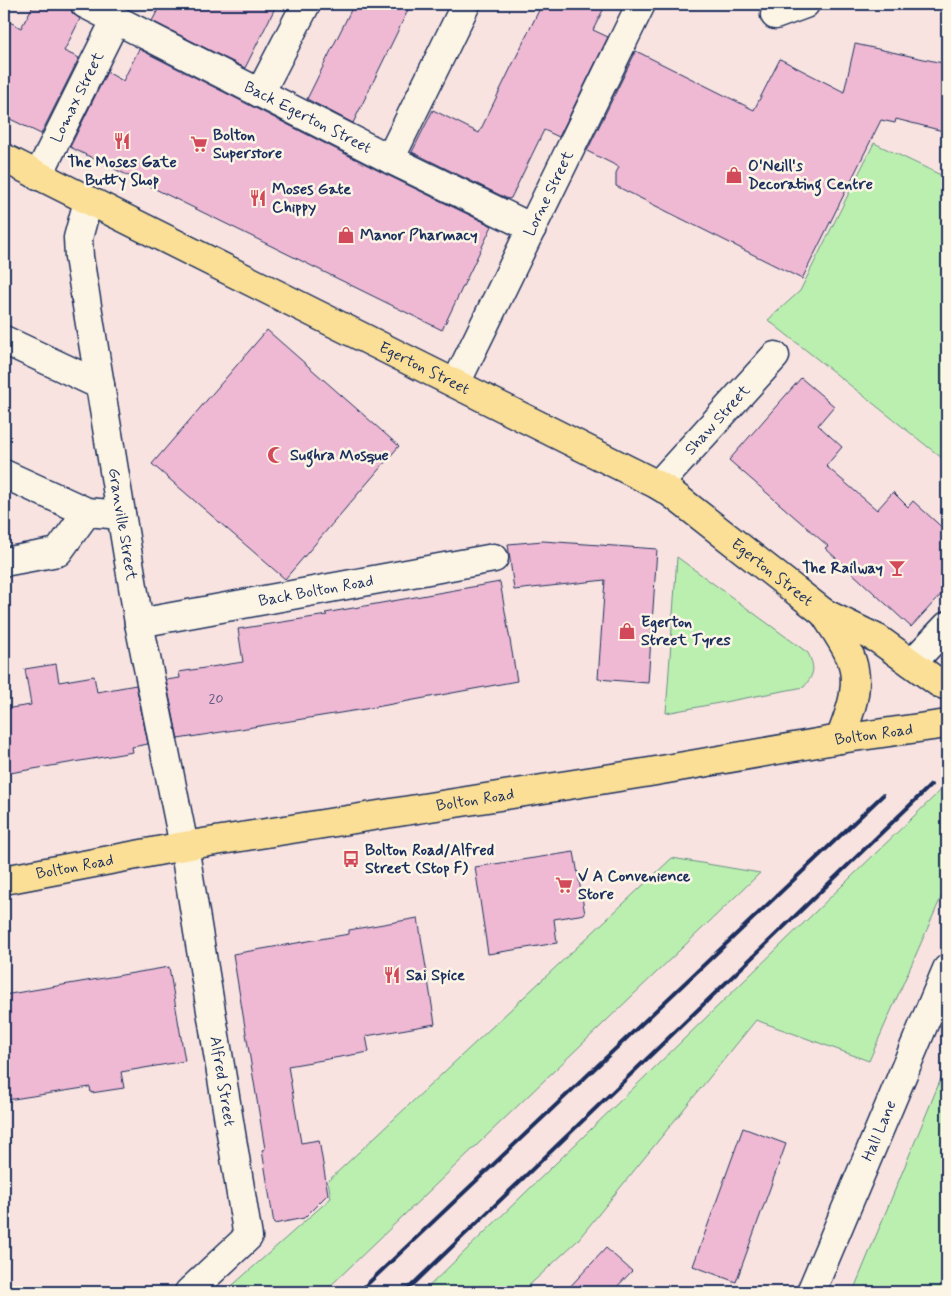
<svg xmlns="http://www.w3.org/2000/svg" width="951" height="1296" font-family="Mynerve,sans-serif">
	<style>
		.green { fill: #bbefaf; stroke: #6b8f86 }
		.building { fill: #efb9d3; stroke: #1b2f5e }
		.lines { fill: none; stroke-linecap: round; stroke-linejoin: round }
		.minor-casing { stroke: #1b2f5e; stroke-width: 31 }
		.major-casing { stroke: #1b2f5e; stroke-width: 31 }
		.minor { stroke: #fcf5e5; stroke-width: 28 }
		.major { stroke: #fbdf96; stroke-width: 28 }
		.rail { stroke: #1b2f5e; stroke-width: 4 }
		.labels { text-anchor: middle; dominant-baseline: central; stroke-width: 5; stroke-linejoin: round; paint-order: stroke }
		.number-label { font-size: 14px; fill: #50527b }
		.street-label { font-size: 16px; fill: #1b2f5e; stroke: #fcf5e5 }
		.poi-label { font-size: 16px; font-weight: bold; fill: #1b2f5e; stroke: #fcf5e5; text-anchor: start }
	</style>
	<rect width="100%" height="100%" fill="#f8e3e0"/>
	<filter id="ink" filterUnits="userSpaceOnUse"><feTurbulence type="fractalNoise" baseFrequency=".02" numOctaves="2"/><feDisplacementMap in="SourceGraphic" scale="10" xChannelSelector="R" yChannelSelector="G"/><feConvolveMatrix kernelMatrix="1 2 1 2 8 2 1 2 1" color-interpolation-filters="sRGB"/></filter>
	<g filter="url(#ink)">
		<path class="green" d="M 874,143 L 947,178 L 947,462 L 768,320 L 800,291 Z
			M 677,557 L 808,653 C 815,668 815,673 804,687 L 666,713 Z
			M 943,788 L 947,788 L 947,884 L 869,1061 L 756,1020 L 577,1241 L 522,1292 L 423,1292 Z
			M 672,858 L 760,873 L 324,1292 L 225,1292 L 331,1198 L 328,1181 Z
			M 947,1064 L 947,1292 L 853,1292 L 854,1289 Z"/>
		<path class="building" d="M 34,4 L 70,4 L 72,13 L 80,19 L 64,51 L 79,58 L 41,134 L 4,116 L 4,19 L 21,28 Z
			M 161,4 L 277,4 L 245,68 L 152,21 Z
			M 354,4 L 411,4 L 353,123 L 307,99 Z
			M 542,4 L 606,4 L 593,30 L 608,37 L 559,137 L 544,130 L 511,198 L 508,199 L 412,152 L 433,110 L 479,133 Z
			M 855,44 L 947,64 L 947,132 L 896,119 L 895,123 L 881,120 L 802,279 L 616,186 L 616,173 L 619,167 L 587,151 L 636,51 L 754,110 L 780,59 L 844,92 Z
			M 139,49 L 383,173 L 492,226 L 442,330 L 70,147 L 107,72 L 123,81 Z
			M 267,330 L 399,446 L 285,579 L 152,464 Z
			M 801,378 L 834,406 L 818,425 L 842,447 L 826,466 L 877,510 L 893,492 L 908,507 L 913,501 L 947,532 L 947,588 L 911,627 L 825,548 L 828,546 L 729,460 Z
			M 543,541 L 657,549 L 648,683 L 598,679 L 605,580 L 514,590 L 508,544 Z
			M 500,582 L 517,681 L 365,709 L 178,739 L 166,680 L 180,678 L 179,672 L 243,662 L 238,629 L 327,615 L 325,613 Z
			M 56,664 L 59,682 L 94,676 L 97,692 L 136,685 L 148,744 L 132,747 L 133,752 L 4,774 L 4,709 L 31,705 L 25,669 Z
			M 574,852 L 585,914 L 554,919 L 557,943 L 488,954 L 475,867 Z
			M 418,918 L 435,1024 L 366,1036 L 369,1052 L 288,1066 L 301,1143 L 319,1140 L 328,1194 L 304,1218 L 274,1224 L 262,1150 L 265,1149 L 233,954 L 349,934 L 349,930 Z
			M 169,967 L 185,1061 L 121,1072 L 124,1088 L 91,1093 L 90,1087 L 7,1100 L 4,1082 L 4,995 Z
			M 743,1128 L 786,1144 L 736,1282 L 693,1266 Z
			M 606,1248 L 632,1271 L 612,1292 L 565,1292 Z"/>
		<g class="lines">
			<g class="minor-casing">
				<g id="minor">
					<path id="s1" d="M 85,4 L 390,159 L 532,228"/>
					<path d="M 775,15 L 805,4"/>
					<path d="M 260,93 L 306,4"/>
					<path d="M 390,159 L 466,4"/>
					<path id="s2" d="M 38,176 L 116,19"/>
					<path id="s3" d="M 88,201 L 78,238 L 79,257 L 139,623 L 184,846 L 248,1237 L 189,1292"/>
					<path d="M 4,340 L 100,385"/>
					<path id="s4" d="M 456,383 L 641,4"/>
					<path d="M 4,474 L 87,512 L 121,515"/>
					<path id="s5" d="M 658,485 L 775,356"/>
					<path d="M 4,562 L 58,552 L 87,512"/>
					<path id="s6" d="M 139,623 L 494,558"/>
					<path d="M 912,663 L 947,626"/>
					<path id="s7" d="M 811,1292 L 947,969"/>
				</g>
			</g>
			<g class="major-casing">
				<g id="major">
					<path id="s8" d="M 4,158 L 658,485 L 671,493 L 824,613 L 878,639 L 939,683 L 947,686"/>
					<path d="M 824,613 C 833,627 843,641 850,656 C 862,684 850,713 840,739"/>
					<path id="s9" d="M 4,880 L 184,846 L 650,772 L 840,739 L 947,724"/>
				</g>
			</g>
			<use href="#minor" class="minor"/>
			<use href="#major" class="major"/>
			<path class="rail" d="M 359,1292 L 883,795
				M 405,1292 L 931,785"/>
		</g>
	</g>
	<defs>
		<g id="restaurant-bare" transform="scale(1.35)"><path d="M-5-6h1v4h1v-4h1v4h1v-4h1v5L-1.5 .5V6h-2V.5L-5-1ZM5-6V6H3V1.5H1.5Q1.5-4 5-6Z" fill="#d1495b" stroke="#fcf5e5" stroke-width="2.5" paint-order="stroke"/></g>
		<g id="supermarket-bare" transform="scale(1.35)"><path d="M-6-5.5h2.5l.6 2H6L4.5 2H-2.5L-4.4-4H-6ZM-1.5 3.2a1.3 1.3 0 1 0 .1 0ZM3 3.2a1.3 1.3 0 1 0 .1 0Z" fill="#d1495b" stroke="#fcf5e5" stroke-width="2.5" paint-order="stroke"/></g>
		<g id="shop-bare" transform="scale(1.35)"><path d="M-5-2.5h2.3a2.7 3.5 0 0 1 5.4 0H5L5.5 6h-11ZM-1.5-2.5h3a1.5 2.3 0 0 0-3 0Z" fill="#d1495b" stroke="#fcf5e5" stroke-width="2.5" paint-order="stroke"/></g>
		<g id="mosque-bare" transform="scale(1.35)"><path d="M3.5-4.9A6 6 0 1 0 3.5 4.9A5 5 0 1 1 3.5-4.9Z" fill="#d1495b" stroke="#fcf5e5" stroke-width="2.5" paint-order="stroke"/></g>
		<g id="bar-bare" transform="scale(1.35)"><path d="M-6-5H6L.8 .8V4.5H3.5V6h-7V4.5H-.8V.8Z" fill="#d1495b" stroke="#fcf5e5" stroke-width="2.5" paint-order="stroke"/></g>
		<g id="bus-bare" transform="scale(1.35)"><path d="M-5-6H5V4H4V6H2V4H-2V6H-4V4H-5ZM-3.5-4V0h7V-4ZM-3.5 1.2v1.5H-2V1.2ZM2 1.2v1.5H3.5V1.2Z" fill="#d1495b" stroke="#fcf5e5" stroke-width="2.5" paint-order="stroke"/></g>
	</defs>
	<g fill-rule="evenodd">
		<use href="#restaurant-bare" x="122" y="141"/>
		<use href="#supermarket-bare" x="199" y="144"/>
		<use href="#shop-bare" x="734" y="175"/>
		<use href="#restaurant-bare" x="258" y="198"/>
		<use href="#shop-bare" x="346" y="235"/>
		<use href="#mosque-bare" x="276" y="455"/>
		<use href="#bar-bare" x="897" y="568"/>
		<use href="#shop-bare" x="627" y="631"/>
		<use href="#bus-bare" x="351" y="859"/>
		<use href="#supermarket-bare" x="564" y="885"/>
		<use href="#restaurant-bare" x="392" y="975"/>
	</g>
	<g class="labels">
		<g class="number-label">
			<text x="216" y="699">20</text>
		</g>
		<g class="street-label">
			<text stroke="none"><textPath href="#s2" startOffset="88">Lomax Street</textPath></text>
			<text stroke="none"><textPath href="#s1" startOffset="250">Back Egerton Street</textPath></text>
			<text stroke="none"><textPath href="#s4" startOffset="211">Lorne Street</textPath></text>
			<text stroke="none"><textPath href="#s8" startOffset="470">Egerton Street</textPath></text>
			<text stroke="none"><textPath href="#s5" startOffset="88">Shaw Street</textPath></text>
			<text stroke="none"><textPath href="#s3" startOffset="328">Granville Street</textPath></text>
			<text stroke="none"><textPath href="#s8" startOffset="875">Egerton Street</textPath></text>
			<text stroke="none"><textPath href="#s6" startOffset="180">Back Bolton Road</textPath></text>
			<text stroke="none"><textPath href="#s9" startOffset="882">Bolton Road</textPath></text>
			<text stroke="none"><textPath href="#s9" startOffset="478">Bolton Road</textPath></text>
			<text stroke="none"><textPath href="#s9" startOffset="72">Bolton Road</textPath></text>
			<text stroke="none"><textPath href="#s3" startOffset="894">Alfred Street</textPath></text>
			<text stroke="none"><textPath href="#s7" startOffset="175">Hall Lane</textPath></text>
		</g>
		<g class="poi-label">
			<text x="213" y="135">Bolton<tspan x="213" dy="18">Superstore</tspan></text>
			<text x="122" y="162" text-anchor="middle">The Moses Gate<tspan x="122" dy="18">Butty Shop</tspan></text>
			<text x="748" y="166">O'Neill's<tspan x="748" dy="18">Decorating Centre</tspan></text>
			<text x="272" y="189">Moses Gate<tspan x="272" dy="18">Chippy</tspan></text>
			<text x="360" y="235">Manor Pharmacy</text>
			<text x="290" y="455">Sughra Mosque</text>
			<text x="883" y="568" text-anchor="end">The Railway</text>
			<text x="641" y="622">Egerton<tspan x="641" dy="18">Street Tyres</tspan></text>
			<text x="365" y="850">Bolton Road/Alfred<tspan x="365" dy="18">Street (Stop F)</tspan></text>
			<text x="578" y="876">V A Convenience<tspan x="578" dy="18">Store</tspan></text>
			<text x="406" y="975">Sai Spice</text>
		</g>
	</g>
	<rect width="951" height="1296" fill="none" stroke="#fcf5e5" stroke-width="20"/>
	<rect x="10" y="10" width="931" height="1276" fill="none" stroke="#1b2f5e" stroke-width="2" filter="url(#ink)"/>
</svg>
